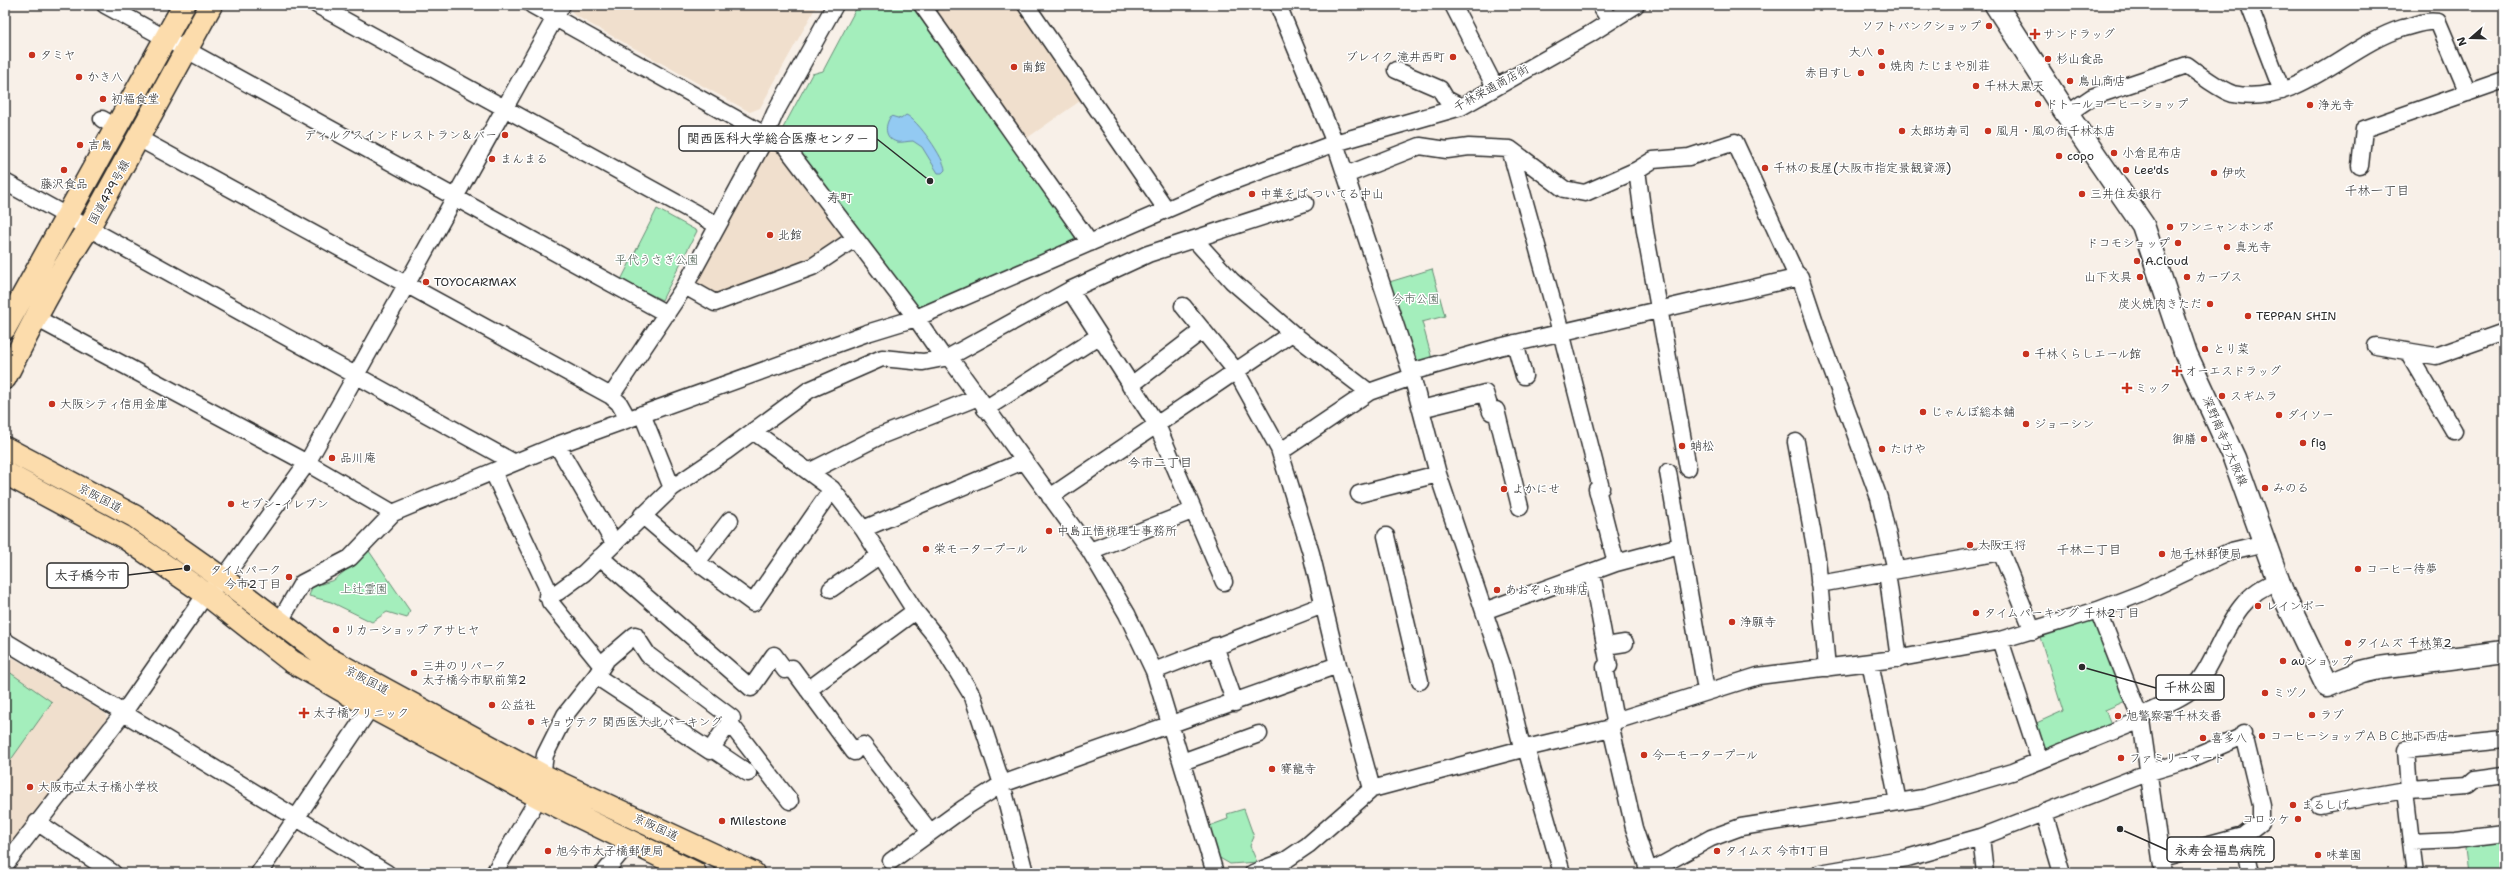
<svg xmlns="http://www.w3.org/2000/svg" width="2509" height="878" font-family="'Shantell Sans','Klee One',sans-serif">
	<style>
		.built { fill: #f0dfcd }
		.green { fill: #a4eebc; stroke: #688c74 }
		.water { fill: #93caf2; stroke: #698aa2 }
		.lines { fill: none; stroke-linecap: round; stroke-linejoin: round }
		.minor-casing { stroke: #2b2b2b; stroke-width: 19 }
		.secondary-casing { stroke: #2b2b2b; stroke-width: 25 }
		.trunk-casing { stroke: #2b2b2b; stroke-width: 25 }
		.minor { stroke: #fff; stroke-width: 16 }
		.secondary { stroke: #fff; stroke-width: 22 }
		.trunk { stroke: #fcdcac; stroke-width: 22 }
		.poi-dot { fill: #c8321e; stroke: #fff; stroke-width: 1.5 }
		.labels { text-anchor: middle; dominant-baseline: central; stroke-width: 3; stroke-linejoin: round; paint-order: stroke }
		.poi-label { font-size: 12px; fill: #2b2b2b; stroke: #fff; text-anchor: start }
		.street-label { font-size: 12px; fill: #2b2b2b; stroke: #fff }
		.park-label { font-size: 12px; fill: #495c4f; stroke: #fff }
		.neighbourhood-label { font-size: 13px; fill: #2b2b2b; stroke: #fff }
		.leader { fill: none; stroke: #2b2b2b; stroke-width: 1.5 }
		.callout-dot { fill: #2b2b2b; stroke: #fff; stroke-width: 1.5 }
		.callout { fill: #fff; stroke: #2b2b2b; stroke-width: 1.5 }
		.callout-label { font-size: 13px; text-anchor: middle; font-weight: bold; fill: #2b2b2b }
	</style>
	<rect width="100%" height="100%" fill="#f8f0e8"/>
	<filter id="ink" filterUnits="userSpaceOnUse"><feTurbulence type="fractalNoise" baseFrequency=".025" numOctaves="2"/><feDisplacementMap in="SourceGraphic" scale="8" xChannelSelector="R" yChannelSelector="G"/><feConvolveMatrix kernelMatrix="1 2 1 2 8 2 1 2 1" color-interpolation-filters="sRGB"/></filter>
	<g filter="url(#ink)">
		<path class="built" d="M 570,5 L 817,5 L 760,108 L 750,112 L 574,15 L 569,7 Z
			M 933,5 L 1019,5 L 1083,99 L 1027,138 Z
			M 767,148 L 782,150 L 842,231 L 842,240 L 812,262 L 714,297 L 692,283 Z
			M 5,653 L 105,713 L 107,718 L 5,857 Z"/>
		<path class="green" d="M 858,5 L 911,5 L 1075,235 L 1074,243 L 922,308 L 916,307 L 783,128 L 812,74 L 823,71 Z
			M 657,209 L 697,231 L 662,300 L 621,280 Z
			M 1432,269 L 1445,316 L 1422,322 L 1432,359 L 1417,363 L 1411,359 L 1386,283 Z
			M 369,551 L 410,611 L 407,618 L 387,612 L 372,622 L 331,602 L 309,596 L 312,587 L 334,580 Z
			M 2093,617 L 2128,700 L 2105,710 L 2112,726 L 2043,755 L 2032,725 L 2063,711 L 2039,634 Z
			M 5,669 L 52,702 L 5,768 Z
			M 1244,809 L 1254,837 L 1250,846 L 1257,862 L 1230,864 L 1218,857 L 1209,826 L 1228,819 L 1227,814 Z
			M 2504,839 L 2504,873 L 2468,873 L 2465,849 L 2470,842 Z"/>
		<path class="water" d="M 906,115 C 917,119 945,159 945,170 L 942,173 L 938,173 L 922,147 L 913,141 C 908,141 901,143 897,142 C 883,138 885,124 891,116 L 901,119 Z"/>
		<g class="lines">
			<g class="minor-casing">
				<path id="minor" d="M 105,5 L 667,314
					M 317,5 L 717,225
					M 532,5 L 785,146 L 916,318 L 943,357
					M 922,5 L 1090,243
					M 1026,5 L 1166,209
					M 1278,5 L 1335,143 L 1381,282 L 1411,372 L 1438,474 L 1502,665 L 1521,743 L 1526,748 L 1562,873
					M 1453,5 L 1495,87
					M 1600,5 L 1610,21
					M 2249,5 L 2282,91
					M 1396,70 L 1440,89 L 1446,99 L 1461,107
					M 2067,114 L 2092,97 L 2187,65 C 2196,72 2222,91 2233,94 C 2298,107 2346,45 2403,28 C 2415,25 2425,20 2438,22 L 2468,93
					M 102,119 L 116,127
					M 138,138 L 611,396 L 685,286 L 760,148 L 775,113 L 835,5
					M 1510,149 L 1561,332 L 1601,488
					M 2360,166 L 2364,129 L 2504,80
					M 1637,170 L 1645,231 L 1688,468
					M 1346,175 L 1420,146 L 1447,150 L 1469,147 L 1510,149 L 1564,189 L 1585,193 L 1637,170 L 1653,160 L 1689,157 L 1735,142 L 1795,272 L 1800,277 L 1823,346 L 1879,498 L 1896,570
					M 5,182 L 513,462
					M 1194,239 L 1232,281 L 1292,333
					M 685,286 L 715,303 L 812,267 L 854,239
					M 1070,290 L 1157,425 L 1224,582
					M 1183,306 L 1236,371 L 1279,449 L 1311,553 L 1338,665 L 1372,789
					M 36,318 L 307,463 L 393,513
					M 1515,343 L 1524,376
					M 2376,346 L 2436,356 L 2504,332
					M 2407,351 L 2454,431
					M 949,357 L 1090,551 L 1127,614 L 1154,671 L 1215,873
					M 1411,372 L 1499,347 L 1800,277
					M 1130,386 L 1203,330
					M 611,396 L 619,403 L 628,419
					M 985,409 L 1099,336
					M 1421,409 L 1485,393 L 1491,412 L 1496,410 L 1520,507
					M 642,414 L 672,488
					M 753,431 L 832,489 L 863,529 L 915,611 L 937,638 L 973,697 L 1002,784 L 1025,873
					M 1796,442 L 1817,558 L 1827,668
					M 557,445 L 614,543
					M 1280,452 L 1369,392
					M 493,472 L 546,585 L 550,602 L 602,666
					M 809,472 L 880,436 L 976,398
					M 1668,472 L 1706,690
					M 1597,489 L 1616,563
					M 1359,494 L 1438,474
					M 1050,497 L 1292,333 L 1369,392 L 1412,377
					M 642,515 L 697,562 L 753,603 L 832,489
					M 863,529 L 1023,461
					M 1386,536 L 1420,681
					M 1090,551 L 1192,511
					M 600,557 L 751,688 L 774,655 L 785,670 L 792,668 L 854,752
					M 697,562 L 730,520
					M 1887,572 L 1899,659
					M 1592,574 L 1609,666 L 1605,667 L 1615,721 L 1611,728 L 1634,828 L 1649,872 L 1711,838 L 1741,827 L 1923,798 L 2012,772 L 2141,720
					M 1819,584 L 2001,552 L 2033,631
					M 831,589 L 879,556
					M 547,596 L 558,592 L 584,573 L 672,488 L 725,452 L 809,390 L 882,358 L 923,362 L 949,357 L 1070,290 L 1148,254 L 1305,203
					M 2098,610 L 2141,720 L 2163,873
					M 1484,611 L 1616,563 L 1680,546
					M 279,623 L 302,583 L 350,558 L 393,513 L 557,445 L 867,333 L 916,318 L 1228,183 L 1335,143 L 1461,107 L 1590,34 L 1636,5
					M 635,635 L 648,655 L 732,718 L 710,751 L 596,676 L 607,659 Z
					M 2000,640 L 2040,761
					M 5,641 L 387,873
					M 1215,646 L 1235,703
					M 1606,646 L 1625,643
					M 1870,662 L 1898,802
					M 1154,671 L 1323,605
					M 808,690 L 915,611
					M 2140,716 C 2152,710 2185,697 2192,689 C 2223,655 2227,597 2278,581
					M 1615,721 L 1758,676 L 1895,659 L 2000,640 L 2098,610 L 2142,593 L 2231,551 L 2265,543
					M 729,722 L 790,801
					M 863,745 L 930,832
					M 711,748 L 748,773
					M 1182,762 L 1259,734
					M 2409,789 L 2468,785 L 2475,779 L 2504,775
					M 2405,790 L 2409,789 L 2406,750 L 2504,740
					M 2319,805 L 2405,790 L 2411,842 L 2455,840 L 2504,834
					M 2044,812 L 2062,873
					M 37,822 L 113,873
					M 2243,836 L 2251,873
					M 1981,837 L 1985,873
					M 2411,842 L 2415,873
					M 2161,858 L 2243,836 L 2261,822 L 2261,805 L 2246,743 L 2241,737
					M 891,861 L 964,808 L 1002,784 L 1338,665
					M 5,865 L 124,712 L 206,594 L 223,579 L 307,463 L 562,5
					M 259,873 L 371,707
					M 494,873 L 539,797 L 545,755 L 565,715 L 596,676
					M 604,873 L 630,841
					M 1253,873 L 1286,860 L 1308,845 L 1372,789 L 1526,748 L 1611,728
					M 1820,873 L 1907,858 L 1981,837 L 2150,772 L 2183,762 L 2241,737 L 2243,733"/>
			</g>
			<g class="secondary-casing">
				<path id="secondary" d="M 1996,5 L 2064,110 L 2143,225 L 2186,354 L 2234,458 L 2283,594 L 2327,686 L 2362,672 L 2379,668 L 2504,652"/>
			</g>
			<g class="trunk-casing">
				<path id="trunk" d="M 5,328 L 184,5
					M 5,378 C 31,327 57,275 89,227 L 211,5
					M 5,448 L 134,516 L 223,579 L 327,658 L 542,775 L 753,873
					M 5,473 L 124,537 L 206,594 L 291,661 L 371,707 L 539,797 L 695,873"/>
			</g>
			<use href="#minor" class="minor"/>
			<use href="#secondary" class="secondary"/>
			<use href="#trunk" class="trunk"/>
		</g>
	</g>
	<g class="poi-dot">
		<circle cx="1989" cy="26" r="4"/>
		<path d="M2033 28h4v4h4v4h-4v4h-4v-4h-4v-4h4z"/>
		<circle cx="1881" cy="52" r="4"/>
		<circle cx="32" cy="55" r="4"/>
		<circle cx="1453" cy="57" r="4"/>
		<circle cx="2048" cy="59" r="4"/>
		<circle cx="1882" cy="66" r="4"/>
		<circle cx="1014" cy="67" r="4"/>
		<circle cx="1861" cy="73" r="4"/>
		<circle cx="79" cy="77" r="4"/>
		<circle cx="2070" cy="81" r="4"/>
		<circle cx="1976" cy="86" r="4"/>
		<circle cx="103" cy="99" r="4"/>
		<circle cx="2038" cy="104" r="4"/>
		<circle cx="2310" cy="105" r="4"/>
		<circle cx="1902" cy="131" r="4"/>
		<circle cx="1988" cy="131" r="4"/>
		<circle cx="505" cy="135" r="4"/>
		<circle cx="80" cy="145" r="4"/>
		<circle cx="2114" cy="153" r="4"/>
		<circle cx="2059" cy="156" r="4"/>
		<circle cx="492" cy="159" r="4"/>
		<circle cx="1765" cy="168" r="4"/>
		<circle cx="64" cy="170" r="4"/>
		<circle cx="2126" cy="170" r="4"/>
		<circle cx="2214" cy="173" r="4"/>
		<circle cx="1252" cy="194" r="4"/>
		<circle cx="2082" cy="194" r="4"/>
		<circle cx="2170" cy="227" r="4"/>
		<circle cx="770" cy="235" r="4"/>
		<circle cx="2178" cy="243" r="4"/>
		<circle cx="2227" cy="247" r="4"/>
		<circle cx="2137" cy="261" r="4"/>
		<circle cx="2140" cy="277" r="4"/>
		<circle cx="2187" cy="277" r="4"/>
		<circle cx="426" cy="282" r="4"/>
		<circle cx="2210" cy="304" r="4"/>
		<circle cx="2248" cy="316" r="4"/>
		<circle cx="2205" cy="349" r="4"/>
		<circle cx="2026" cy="354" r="4"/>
		<path d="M2175 365h4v4h4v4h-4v4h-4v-4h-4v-4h4z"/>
		<path d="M2125 382h4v4h4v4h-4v4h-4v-4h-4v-4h4z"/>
		<circle cx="2222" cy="396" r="4"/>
		<circle cx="52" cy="404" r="4"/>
		<circle cx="1923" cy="412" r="4"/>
		<circle cx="2279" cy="415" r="4"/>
		<circle cx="2026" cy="424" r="4"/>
		<circle cx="2204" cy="439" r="4"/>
		<circle cx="2303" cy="443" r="4"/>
		<circle cx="1682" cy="446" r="4"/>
		<circle cx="1882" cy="449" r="4"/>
		<circle cx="332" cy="458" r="4"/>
		<circle cx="2265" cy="488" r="4"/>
		<circle cx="1504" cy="489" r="4"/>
		<circle cx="231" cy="504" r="4"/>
		<circle cx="1049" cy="531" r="4"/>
		<circle cx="1970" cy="545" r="4"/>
		<circle cx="926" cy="549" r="4"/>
		<circle cx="2162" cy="554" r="4"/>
		<circle cx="2358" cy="569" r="4"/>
		<circle cx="289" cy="577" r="4"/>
		<circle cx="1497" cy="590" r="4"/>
		<circle cx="2258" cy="606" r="4"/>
		<circle cx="1976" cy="613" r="4"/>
		<circle cx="1732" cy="622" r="4"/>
		<circle cx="336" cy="630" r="4"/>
		<circle cx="2348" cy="643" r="4"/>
		<circle cx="2283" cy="661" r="4"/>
		<circle cx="414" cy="673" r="4"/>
		<circle cx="2265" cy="693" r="4"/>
		<circle cx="492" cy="705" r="4"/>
		<path d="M302 707h4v4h4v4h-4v4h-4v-4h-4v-4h4z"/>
		<circle cx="2312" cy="715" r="4"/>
		<circle cx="2118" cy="716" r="4"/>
		<circle cx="531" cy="722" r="4"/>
		<circle cx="2262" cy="736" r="4"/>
		<circle cx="2203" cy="738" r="4"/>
		<circle cx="1644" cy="755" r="4"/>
		<circle cx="2121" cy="758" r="4"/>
		<circle cx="1272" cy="769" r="4"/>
		<circle cx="30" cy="787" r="4"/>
		<circle cx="2293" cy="805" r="4"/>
		<circle cx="2298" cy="819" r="4"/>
		<circle cx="722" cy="821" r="4"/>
		<circle cx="548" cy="851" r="4"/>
		<circle cx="1717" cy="851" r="4"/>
		<circle cx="2318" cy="855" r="4"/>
	</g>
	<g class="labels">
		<g class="poi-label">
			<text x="1981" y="26" text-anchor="end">ソフトバンクショップ</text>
			<text x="2043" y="34">サンドラッグ</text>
			<text x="1873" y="52" text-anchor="end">大八</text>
			<text x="40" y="55">タミヤ</text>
			<text x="1445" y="57" text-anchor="end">ブレイク 滝井西町</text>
			<text x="2056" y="59">杉山食品</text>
			<text x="1890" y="66">焼肉 たじまや別荘</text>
			<text x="1022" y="67">南館</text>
			<text x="1853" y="73" text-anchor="end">赤目すし</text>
			<text x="87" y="77">かき八</text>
			<text x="2078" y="81">鳥山商店</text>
			<text x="1984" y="86">千林大黒天</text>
			<text x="111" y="99">初福食堂</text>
			<text x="2046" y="104">ドトールコーヒーショップ</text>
			<text x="2318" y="105">浄光寺</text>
			<text x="1910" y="131">太郎坊寿司</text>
			<text x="1996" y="131">風月・風の街千林本店</text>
			<text x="497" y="135" text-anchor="end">ディルクスインドレストラン＆バー</text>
			<text x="88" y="145">吉鳥</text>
			<text x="2122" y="153">小倉昆布店</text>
			<text x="2067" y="156">copo</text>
			<text x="500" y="159">まんまる</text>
			<text x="1773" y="168">千林の長屋(大阪市指定景観資源)</text>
			<text x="2134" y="170">Lee'ds</text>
			<text x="2222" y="173">伊吹</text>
			<text x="64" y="184" text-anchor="middle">藤沢食品</text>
			<text x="1260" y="194">中華そば ついてる中山</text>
			<text x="2090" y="194">三井住友銀行</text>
			<text x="2178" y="227">ワンニャンホンポ</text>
			<text x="778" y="235">北館</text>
			<text x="2170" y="243" text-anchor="end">ドコモショップ</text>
			<text x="2235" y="247">真光寺</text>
			<text x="2145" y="261">A.Cloud</text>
			<text x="2132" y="277" text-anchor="end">山下文具</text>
			<text x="2195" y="277">カーブス</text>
			<text x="434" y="282">TOYOCARMAX</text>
			<text x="2202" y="304" text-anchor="end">炭火焼肉きただ</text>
			<text x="2256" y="316">TEPPAN SHIN</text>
			<text x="2213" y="349">とり菜</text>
			<text x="2034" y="354">千林くらしエール館</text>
			<text x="2185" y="371">オーエスドラッグ</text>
			<text x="2135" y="388">ミック</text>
			<text x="2230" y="396">スギムラ</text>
			<text x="60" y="404">大阪シティ信用金庫</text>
			<text x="1931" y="412">じゃんぼ総本舗</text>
			<text x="2287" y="415">ダイソー</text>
			<text x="2034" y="424">ジョーシン</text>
			<text x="2196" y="439" text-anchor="end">御膳</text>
			<text x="2311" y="443">fig</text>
			<text x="1690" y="446">蛸松</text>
			<text x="1890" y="449">たけや</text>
			<text x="340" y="458">品川庵</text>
			<text x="2273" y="488">みのる</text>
			<text x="1512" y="489">よかにせ</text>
			<text x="239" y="504">セブン-イレブン</text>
			<text x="1057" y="531">中島正悟税理士事務所</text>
			<text x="1978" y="545">大阪王将</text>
			<text x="934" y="549">栄モータープール</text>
			<text x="2170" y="554">旭千林郵便局</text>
			<text x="2366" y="569">コーヒー待夢</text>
			<text x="281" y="570" text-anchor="end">タイムパーク<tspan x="281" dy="14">今市2丁目</tspan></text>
			<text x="1505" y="590">あおぞら珈琲店</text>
			<text x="2266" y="606">レインボー</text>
			<text x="1984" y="613">タイムパーキング 千林2丁目</text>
			<text x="1740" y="622">浄願寺</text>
			<text x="344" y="630">リカーショップ アサヒヤ</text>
			<text x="2356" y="643">タイムズ 千林第2</text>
			<text x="2291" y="661">auショップ</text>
			<text x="422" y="666">三井のリパーク<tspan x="422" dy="14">太子橋今市駅前第2</tspan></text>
			<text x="2273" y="693">ミヅノ</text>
			<text x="500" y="705">公益社</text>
			<text x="313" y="713">太子橋クリニック</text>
			<text x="2320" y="715">ラブ</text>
			<text x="2126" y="716">旭警察署千林交番</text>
			<text x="539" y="722">キョウテク 関西医大北パーキング</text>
			<text x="2270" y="736">コーヒーショップＡＢＣ地下西店</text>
			<text x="2211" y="738">喜多八</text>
			<text x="1652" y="755">今一モータープール</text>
			<text x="2129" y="758">ファミリーマート</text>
			<text x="1280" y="769">賽龍寺</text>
			<text x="38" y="787">大阪市立太子橋小学校</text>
			<text x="2301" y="805">まるしげ</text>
			<text x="2290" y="819" text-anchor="end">コロッケ</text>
			<text x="730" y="821">Milestone</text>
			<text x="556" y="851">旭今市太子橋郵便局</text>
			<text x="1725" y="851">タイムズ 今市1丁目</text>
			<text x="2326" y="855">味華園</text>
		</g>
		<g class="street-label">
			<text transform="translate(1491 88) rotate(-29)">千林栄通商店街</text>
			<text transform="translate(109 192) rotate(-61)">国道479号線</text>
			<text transform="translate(2225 441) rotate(67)">深野南寺方大阪線</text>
			<text transform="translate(100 498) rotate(28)">京阪国道</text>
			<text transform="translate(367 680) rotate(28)">京阪国道</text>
			<text transform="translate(656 827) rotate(25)">京阪国道</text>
		</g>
		<g class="park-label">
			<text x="657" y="260">平代うさぎ公園</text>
			<text x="1416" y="299">今市公園</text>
			<text x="364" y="589">上辻霊園</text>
		</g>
		<g class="neighbourhood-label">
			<text x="2377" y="190">千林一丁目</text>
			<text x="840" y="197">寿町</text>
			<text x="1160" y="462">今市二丁目</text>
			<text x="2089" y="549">千林二丁目</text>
		</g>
	</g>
	<path class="leader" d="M930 181L877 139M187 568L128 575M2082 667L2156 688M2120 829L2167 850"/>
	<g class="callout-dot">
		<circle cx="930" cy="181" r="4"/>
		<circle cx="187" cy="568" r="4"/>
		<circle cx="2082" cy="667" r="4"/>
		<circle cx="2120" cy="829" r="4"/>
	</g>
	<g class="callout">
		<rect x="679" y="126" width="198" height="25" rx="4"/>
		<rect x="47" y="563" width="81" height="25" rx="4"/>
		<rect x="2156" y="675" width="68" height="25" rx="4"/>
		<rect x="2167" y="837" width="107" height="25" rx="4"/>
	</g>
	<g class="callout-label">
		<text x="778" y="143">関西医科大学総合医療センター</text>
		<text x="87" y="580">太子橋今市</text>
		<text x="2190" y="692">千林公園</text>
		<text x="2220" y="855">永寿会福島病院</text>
	</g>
	<rect width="2509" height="878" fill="none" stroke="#fff" stroke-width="20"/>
	<rect x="10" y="10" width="2489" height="858" fill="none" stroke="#2b2b2b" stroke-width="1.5" filter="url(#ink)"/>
	<g transform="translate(2471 38) rotate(250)" stroke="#ffffff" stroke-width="3" paint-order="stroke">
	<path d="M0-3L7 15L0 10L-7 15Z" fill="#2b2b2b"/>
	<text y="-6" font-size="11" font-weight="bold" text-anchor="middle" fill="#2b2b2b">N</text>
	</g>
</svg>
